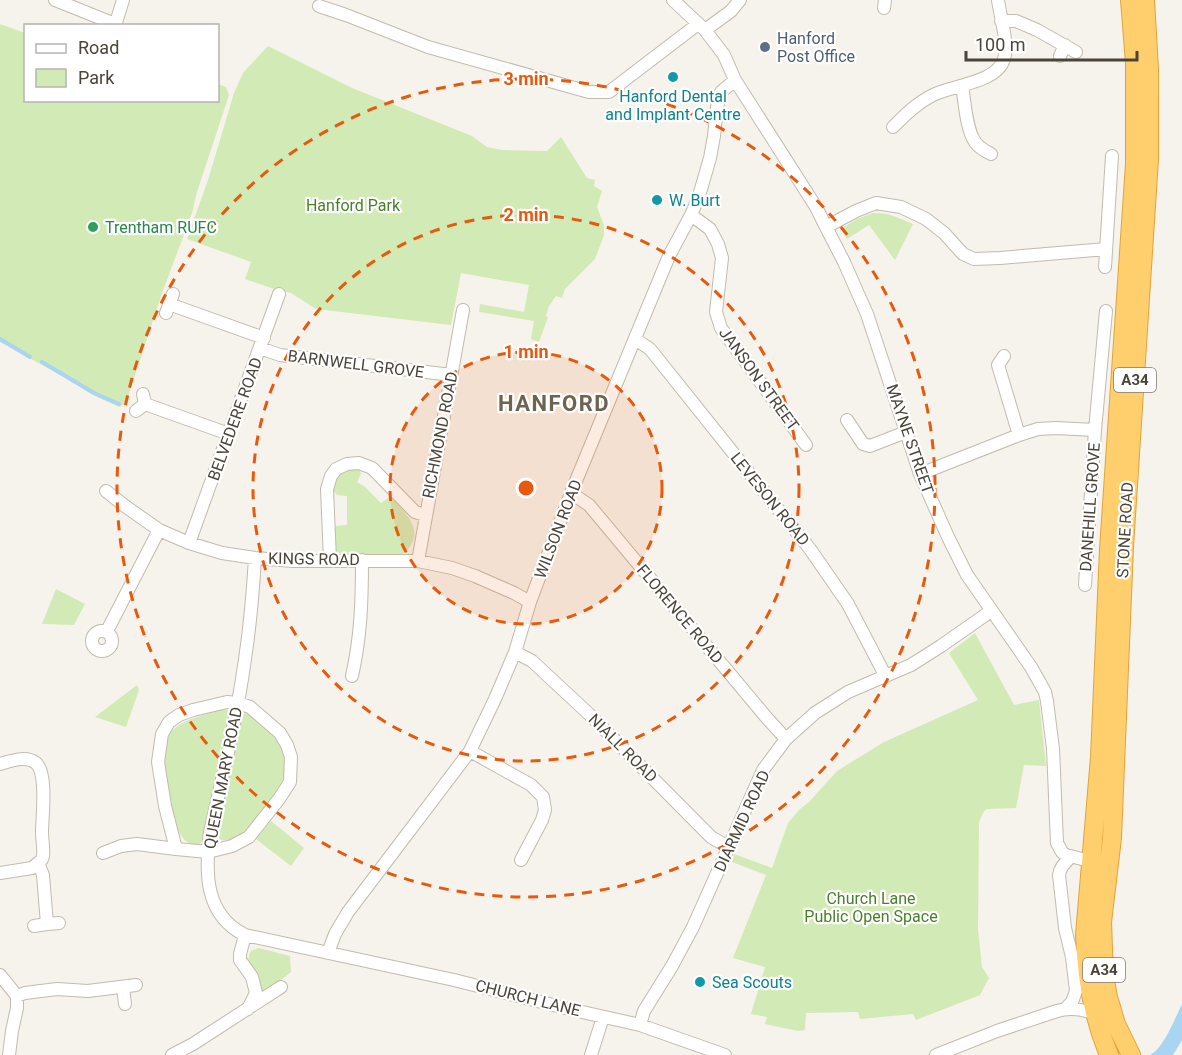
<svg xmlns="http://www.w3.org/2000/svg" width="1182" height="1055" font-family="Roboto,sans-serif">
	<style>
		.green { fill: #d2eab5 }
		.water { fill: #a9d4f2 }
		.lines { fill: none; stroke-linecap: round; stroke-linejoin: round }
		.stream { stroke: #a9d4f2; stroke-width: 4 }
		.minor-casing { stroke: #c2bbae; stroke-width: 14 }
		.highway-casing { stroke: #e0a43c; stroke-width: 20 }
		.minor { stroke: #fff; stroke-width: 12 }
		.highway { stroke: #ffcf6e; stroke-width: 18 }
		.ring { fill: none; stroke: #e8590c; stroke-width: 3; stroke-dasharray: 10 8 }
		.service-dot { fill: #5c6f8a; stroke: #fff; stroke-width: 2 }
		.culture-dot { fill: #0f9aa8; stroke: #fff; stroke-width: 2 }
		.leisure-dot { fill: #2e9e5b; stroke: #fff; stroke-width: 2 }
		.labels { text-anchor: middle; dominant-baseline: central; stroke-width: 4.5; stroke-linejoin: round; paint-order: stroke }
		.shield { fill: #fff; stroke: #817c74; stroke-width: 1.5 }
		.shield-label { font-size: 15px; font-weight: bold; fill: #4b4439 }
		.service-label { font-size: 16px; fill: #4e5e75; stroke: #fff; text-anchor: start }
		.culture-label { font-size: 16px; fill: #0d838f; stroke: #fff; text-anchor: start }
		.park-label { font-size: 16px; fill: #4a7f2a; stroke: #fff }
		.leisure-label { font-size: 16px; fill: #27864d; stroke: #fff; text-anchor: start }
		.street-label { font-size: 16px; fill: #4b4439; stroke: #fff }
		.district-label { font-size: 22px; font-weight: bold; letter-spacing: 1.5px; fill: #6e6250; stroke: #fff }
		.centre { fill: #e8590c; stroke: #fff; stroke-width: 3 }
		.ring-label { font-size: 18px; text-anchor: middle; font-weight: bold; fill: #e8590c; stroke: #fff; stroke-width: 4.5; stroke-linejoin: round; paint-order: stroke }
	</style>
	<rect width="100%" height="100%" fill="#f6f3ec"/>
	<path class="green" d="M 0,24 L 25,33 L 26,100 L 218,100 L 218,84 L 226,87 L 229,95 L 197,192 L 192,213 L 161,296 L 126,403 L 119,407 L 93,395 L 64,377 L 0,342 Z
		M 268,46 L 352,88 L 472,136 L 487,147 L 502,150 L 547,151 L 561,137 L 587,178 L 595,180 L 594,186 L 602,191 L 597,207 L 604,225 L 604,235 L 595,259 L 565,289 L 562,298 L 556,296 L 549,306 L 546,316 L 548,317 L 539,342 L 531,339 L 534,321 L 479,312 L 480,304 L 524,312 L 529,285 L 461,273 L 451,325 L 316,309 L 291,293 L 274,289 L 245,279 L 251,262 L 187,239 L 208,180 L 234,93 L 243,73 Z
		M 873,213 C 888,212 899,218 913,224 L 895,260 L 869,225 L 847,239 L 841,229 L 857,219 Z
		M 353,468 L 359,469 L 361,474 L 357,482 L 364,486 L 381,503 L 391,496 C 407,516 428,532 403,554 L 341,554 L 336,551 L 333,531 L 336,526 L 347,525 L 347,496 L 337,495 L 333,491 L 335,482 L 340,472 Z
		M 56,589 L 85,604 L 74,625 L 42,624 Z
		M 975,633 L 1014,705 L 1039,700 L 1046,766 L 1024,765 L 1016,808 L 987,809 L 984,811 L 979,822 L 978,930 L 982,967 L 989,978 L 980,995 L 916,1020 L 913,1014 L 860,1019 L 858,1012 L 806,1013 L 805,1030 L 798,1031 L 765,1024 L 767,1017 L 751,1014 L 765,967 L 733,958 L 766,875 L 732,862 L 734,854 L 772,868 L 788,823 L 800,809 L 809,802 L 837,771 L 884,742 L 978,700 L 949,653 Z
		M 137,685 L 139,690 L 126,727 L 95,717 Z
		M 223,709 L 228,710 L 232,716 L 204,838 L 200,844 L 192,845 C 186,842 182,838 179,832 C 168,813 161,763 166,742 C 167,738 170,734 173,730 C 183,719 209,714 223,709 Z
		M 245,713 L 249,714 L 275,738 L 283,750 L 286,762 L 284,778 L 274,794 L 249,828 L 244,833 L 231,840 L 216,840 L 214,836 L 240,717 Z
		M 271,821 L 304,848 L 291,866 L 256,839 Z
		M 259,948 L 290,956 L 291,972 L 262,995 C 256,982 243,964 251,951 Z"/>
	<path class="water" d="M 1182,1004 L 1182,1040 L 1173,1055 L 1150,1055 C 1164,1048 1175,1018 1182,1004 Z"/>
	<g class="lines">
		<path class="stream" d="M 0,339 L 30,357
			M 42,362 L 94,393 L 119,404"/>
		<g class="minor-casing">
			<path id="minor" d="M 55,0 L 115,24
				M 673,0 L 705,30 L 724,55 L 735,80 L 816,207 L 826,227 L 844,262 L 867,314 L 920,474 L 948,537 L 967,575 L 1031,667 L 1045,692 L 1047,701 L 1053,749 L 1057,843 L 1062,852 L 1066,855 L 1098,863
				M 319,6 L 346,15 L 428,47 L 589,92 L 609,92 L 698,24
				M 884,8 L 885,0
				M 1001,21 L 1016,21 L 1037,30 L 1076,52
				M 115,26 L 123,0
				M 705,30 L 731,11 L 740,0
				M 1060,56 L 1065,45
				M 962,86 C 965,102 966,129 975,142 C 979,148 985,151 991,154
				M 893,127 C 906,114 917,103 933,95 C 952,85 997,83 1004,59 C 1009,44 1000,16 998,0
				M 691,215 L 710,229 L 718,244 L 722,258 L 716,312 L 721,328 L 806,445
				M 826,227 L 856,211 L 876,203 L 901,207 L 926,219 L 944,233 L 963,254 L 974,259 L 1000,258 L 1106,249
				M 1105,267 L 1112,156
				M 169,304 L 264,338
				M 166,313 L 173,294
				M 635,339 L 650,349 L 810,549 L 848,604 L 885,675
				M 260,348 L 280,355 L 452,375
				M 1004,356 L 998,365 L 1019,435
				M 145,404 L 229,434
				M 136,411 L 145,404 L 143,394
				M 847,420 L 863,444 L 870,446 L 906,432
				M 920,474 L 1019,435 L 1038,429 L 1056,428 L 1095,430
				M 106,491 L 125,506 L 159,530 L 189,543 L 222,553 L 255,558 L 293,561 L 418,561 L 452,568 L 475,576 L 514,593 L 530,602
				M 571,493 L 589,505 L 766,717 L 786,739
				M 189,543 L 279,294
				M 255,558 C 253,592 250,626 245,659 C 237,717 223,775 210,832 C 205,871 204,915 245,935 L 454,980 L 569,1009 L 640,1025 L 725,1055
				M 330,560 L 327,489 L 331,476 L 336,469 L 347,464 L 359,463 L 372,468 L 415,512 L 425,515
				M 418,561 L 463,310
				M 1085,585 L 1095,430 L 1106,311
				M92 641a10 10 0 1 1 20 0a10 10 0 1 1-20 0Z
				M 107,631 L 159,530
				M 515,652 L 532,661 L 590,715 L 711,837 L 728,847
				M 352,676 C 361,636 362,601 362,560
				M 470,751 L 531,785 L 543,797 L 545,810 L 542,820 L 521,860
				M 0,764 C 11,761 26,755 36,763 C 48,774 42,817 42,832 C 42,840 44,848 43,856 C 42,860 42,860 38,863 L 43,875 L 47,924 L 59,923
				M 103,853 L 121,846 L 137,844 L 176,849 L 208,852 L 232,846 L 249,837 L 279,799 L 290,782 L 291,757 L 287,745 L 280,733 L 250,707 L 238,703 L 227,702 L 193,710 L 179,715 L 169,722 L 162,734 L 158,762 L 165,806 L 176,849
				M 0,873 L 32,868 L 38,863
				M 34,926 L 47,924
				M 245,935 L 240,954 L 240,960 L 252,977 L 256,993 L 248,1009
				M 328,953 L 335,934 L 348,912 L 470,751 L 495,699 L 515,652 L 530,602 L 571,493 L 669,256 L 691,215 L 699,196 L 710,158 L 714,136 L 717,107 L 721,92 L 735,80
				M 0,975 L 17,996 L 17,1008 L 12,1031 L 9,1055
				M 123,987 L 125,1004
				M 17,996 L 25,993 L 57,989 L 88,991 L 136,985
				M 1065,1009 L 1072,1002 L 1076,991 L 1072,957 L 1065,928 L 1059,875 C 1060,867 1065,862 1071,857
				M 640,1025 L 644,1011 L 672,966 L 693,927 L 763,770 L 786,739 L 815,713 L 848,692 L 911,665 L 941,646 L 991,611
				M 172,1055 L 193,1044 L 281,987
				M 591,1055 L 603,1017
				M 936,1055 L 997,1031 L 1057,1011 C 1070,1007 1083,1010 1095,1013"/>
		</g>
		<g class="highway-casing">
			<path id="highway" d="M 1109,1055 C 1093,1017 1086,976 1085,935 L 1100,757 L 1109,549 L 1135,164 L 1135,63 L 1130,0
				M 1131,1055 L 1116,1024 L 1108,997 L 1104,975 L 1102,922 L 1112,838 L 1124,547 L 1149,159 L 1149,69 L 1145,0"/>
		</g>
		<use href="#minor" class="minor"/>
		<use href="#highway" class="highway"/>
	</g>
	<circle cx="526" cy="488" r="136" fill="#e8590c" fill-opacity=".12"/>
	<g class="ring">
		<circle cx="526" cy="488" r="136"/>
		<circle cx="526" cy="488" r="273"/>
		<circle cx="526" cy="488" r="409"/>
	</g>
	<circle class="service-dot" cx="765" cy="47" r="6"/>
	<g class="culture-dot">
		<circle cx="673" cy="77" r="6"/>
		<circle cx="657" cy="200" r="6"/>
		<circle cx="700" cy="982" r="6"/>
	</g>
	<circle class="leisure-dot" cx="93" cy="227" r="6"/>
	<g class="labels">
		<g class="shield">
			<rect x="1114" y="368" width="42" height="24" rx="4.5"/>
			<rect x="1083" y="958" width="42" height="24" rx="4.5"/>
		</g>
		<g class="shield-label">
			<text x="1135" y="380">A34</text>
			<text x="1104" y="970">A34</text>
		</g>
		<g class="service-label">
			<text x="777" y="38">Hanford<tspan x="777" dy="18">Post Office</tspan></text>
		</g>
		<g class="culture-label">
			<text x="673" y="96" text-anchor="middle">Hanford Dental<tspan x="673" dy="18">and Implant Centre</tspan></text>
			<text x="669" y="200">W. Burt</text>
			<text x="712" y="982">Sea Scouts</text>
		</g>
		<g class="park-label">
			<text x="353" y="205">Hanford Park</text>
			<text x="871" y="898">Church Lane<tspan x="871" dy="18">Public Open Space</tspan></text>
		</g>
		<g class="leisure-label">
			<text x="105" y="227">Trentham RUFC</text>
		</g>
		<g class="street-label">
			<text transform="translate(356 364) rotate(7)">BARNWELL GROVE</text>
			<text transform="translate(759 379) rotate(54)">JANSON STREET</text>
			<text transform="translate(235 419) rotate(-70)">BELVEDERE ROAD</text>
			<text transform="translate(440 435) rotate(-79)">RICHMOND ROAD</text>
			<text transform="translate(910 439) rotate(71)">MAYNE STREET</text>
			<text transform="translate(770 499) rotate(51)">LEVESON ROAD</text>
			<text transform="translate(1090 507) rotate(-86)">DANEHILL GROVE</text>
			<text transform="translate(558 529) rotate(-69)">WILSON ROAD</text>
			<text transform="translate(1125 530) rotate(-87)">STONE ROAD</text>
			<text transform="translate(314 559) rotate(1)">KINGS ROAD</text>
			<text transform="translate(680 614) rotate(50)">FLORENCE ROAD</text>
			<text transform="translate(623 748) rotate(45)">NIALL ROAD</text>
			<text transform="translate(223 778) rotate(-79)">QUEEN MARY ROAD</text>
			<text transform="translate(742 821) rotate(-65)">DIARMID ROAD</text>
			<text transform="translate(528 998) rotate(14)">CHURCH LANE</text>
		</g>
		<g class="district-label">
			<text x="554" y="403">HANFORD</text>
		</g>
	</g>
	<circle cx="526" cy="488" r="9" class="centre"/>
	<g class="ring-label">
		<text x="526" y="85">3 min</text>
		<text x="526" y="221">2 min</text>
		<text x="526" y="358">1 min</text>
	</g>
	<rect x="24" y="24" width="195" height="78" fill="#ffffff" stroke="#b7b4b0" stroke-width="1.5"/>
	<rect x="36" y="44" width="30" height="9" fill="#ffffff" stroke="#b7b4b0" stroke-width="1.5"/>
	<text x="78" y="54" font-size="18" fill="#4b4439">Road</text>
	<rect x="36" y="69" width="30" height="18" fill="#d2eab5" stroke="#b7b4b0" stroke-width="1.5"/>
	<text x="78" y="84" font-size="18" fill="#4b4439">Park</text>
	<path d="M966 51v9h171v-9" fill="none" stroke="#4b4439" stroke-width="3"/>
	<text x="975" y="51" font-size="18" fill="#4b4439" stroke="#ffffff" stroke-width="4.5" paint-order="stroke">100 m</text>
</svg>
